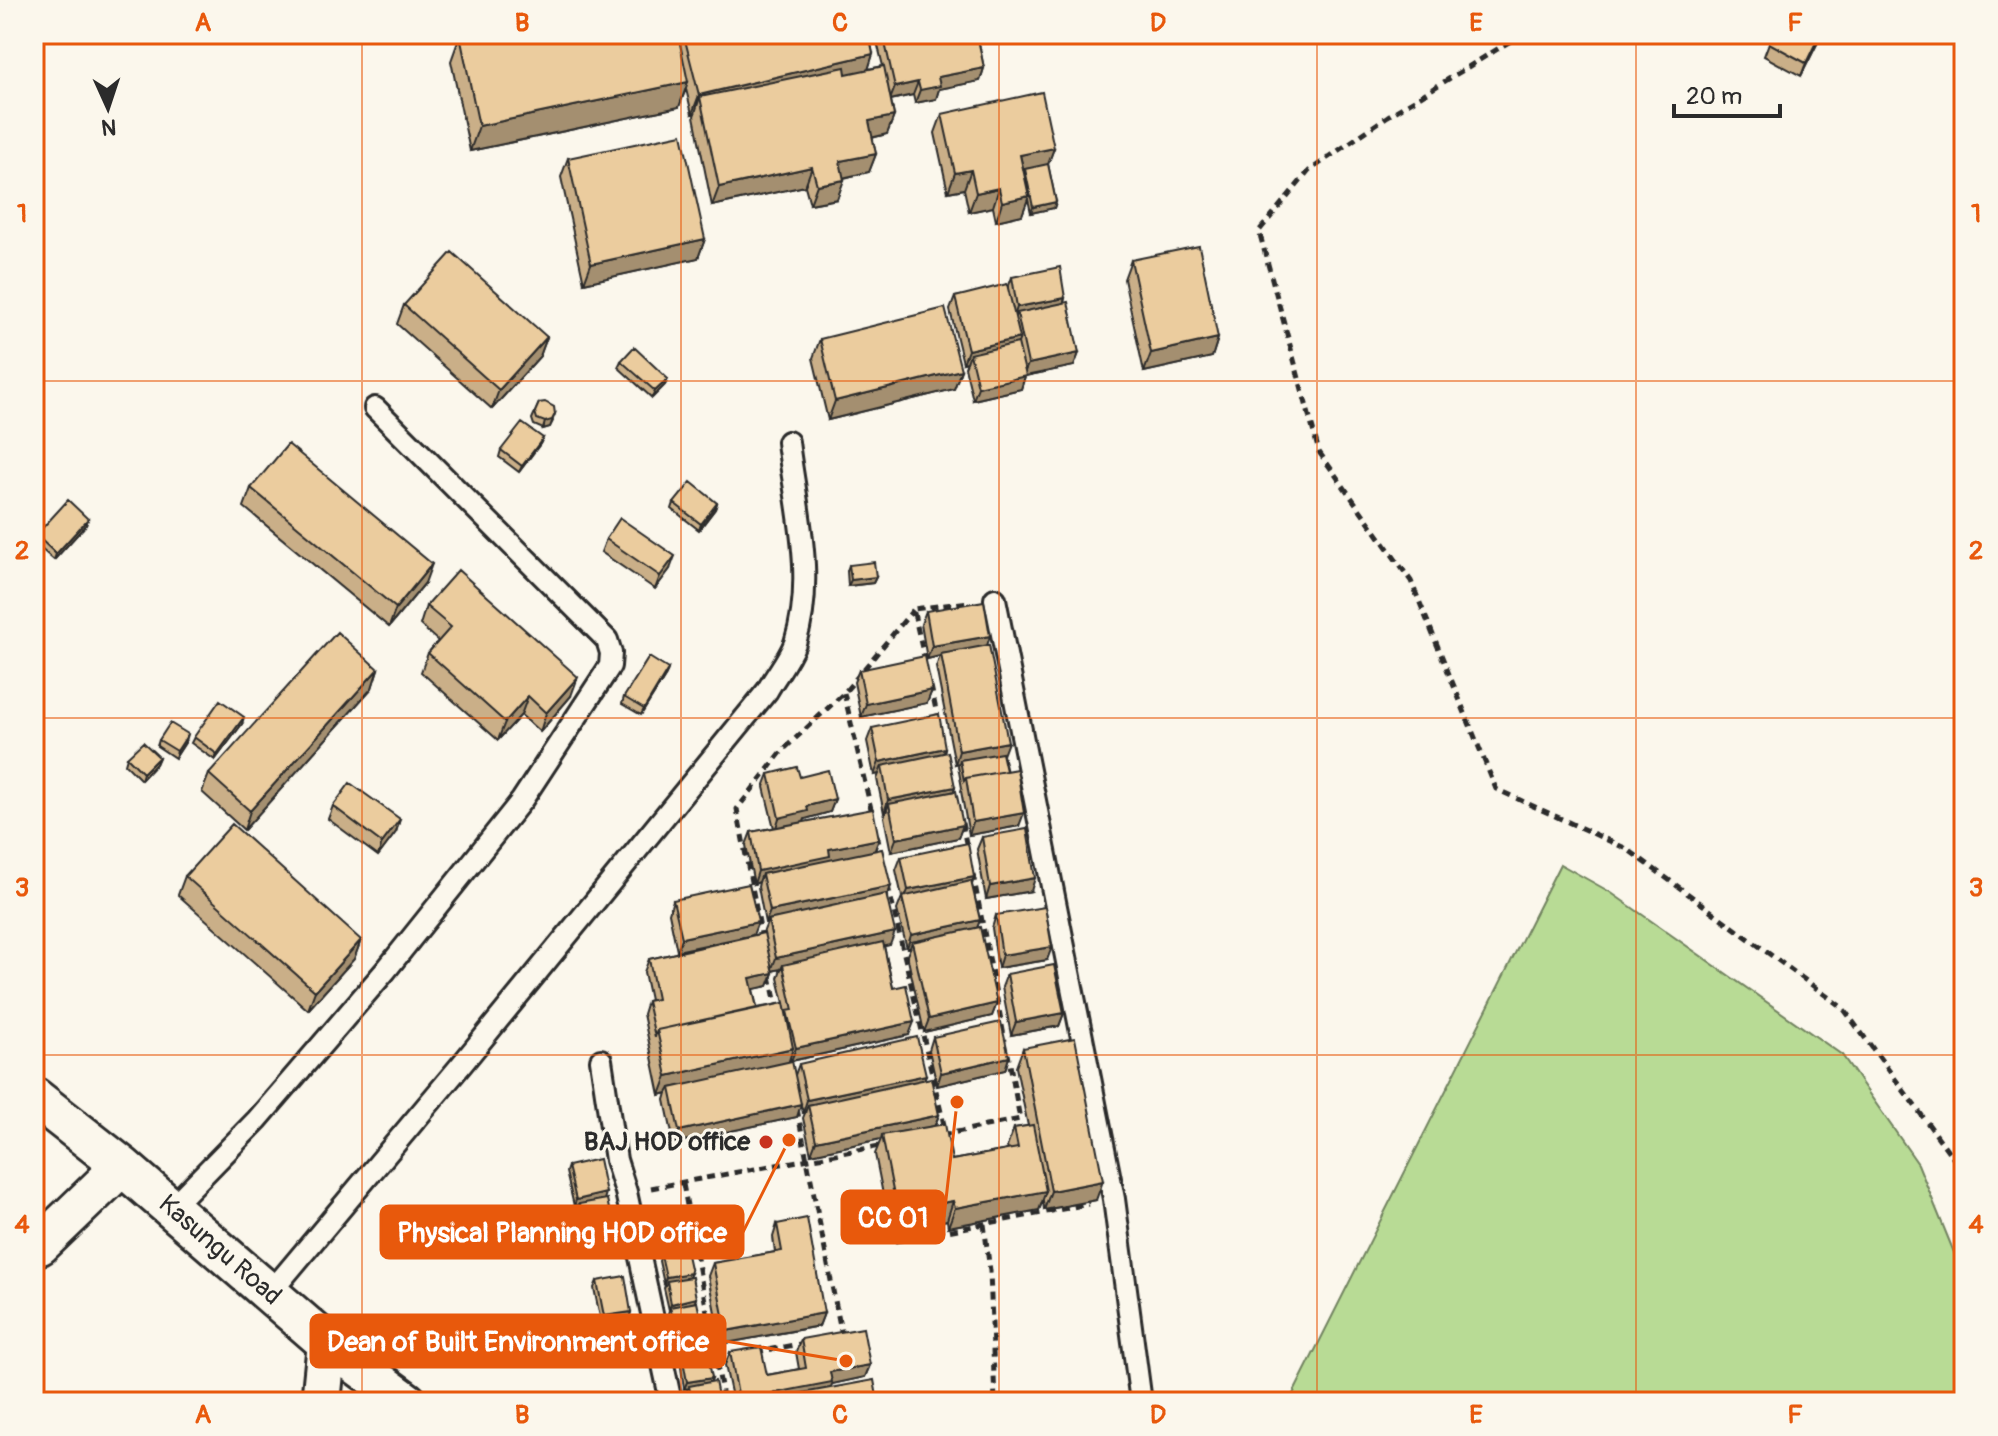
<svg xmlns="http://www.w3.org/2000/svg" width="1998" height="1436" font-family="Pangolin,sans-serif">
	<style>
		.green { fill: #b8db95; stroke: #728360; stroke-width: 2 }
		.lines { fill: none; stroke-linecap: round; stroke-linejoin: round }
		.service-casing { stroke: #2b2b2b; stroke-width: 26 }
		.minor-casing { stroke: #2b2b2b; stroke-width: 44 }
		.path { stroke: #2b2b2b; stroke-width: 5; stroke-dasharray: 8 6; stroke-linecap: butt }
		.service { stroke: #fbf7ec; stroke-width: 20 }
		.minor { stroke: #fbf7ec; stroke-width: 38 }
		.wall { fill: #caaf88; stroke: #2b2b2b; stroke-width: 2; fill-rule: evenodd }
		.shaded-wall { fill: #a48f6f; stroke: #2b2b2b; stroke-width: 2 }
		.building { fill: #ebcc9e; stroke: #2b2b2b; stroke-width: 2 }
		.grid { fill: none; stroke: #e8590c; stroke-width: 2; stroke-opacity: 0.55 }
		.poi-dot { fill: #c8321e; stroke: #fbf7ec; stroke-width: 3 }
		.labels { text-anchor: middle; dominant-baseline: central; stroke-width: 6; stroke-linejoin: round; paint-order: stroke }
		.poi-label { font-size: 26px; font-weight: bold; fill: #2b2b2b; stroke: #fbf7ec; text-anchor: end }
		.street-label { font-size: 26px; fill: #2b2b2b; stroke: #fbf7ec }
		.leader { fill: none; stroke: #e8590c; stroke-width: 3 }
		.callout-dot { fill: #e8590c; stroke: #fbf7ec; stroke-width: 3 }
		.callout { fill: #e8590c; stroke: #e8590c; stroke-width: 3 }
		.callout-label { font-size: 28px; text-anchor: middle; font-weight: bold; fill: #fff }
		.neatline { fill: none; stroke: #e8590c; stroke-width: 3 }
		.grid-label { font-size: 26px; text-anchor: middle; font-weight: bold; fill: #e8590c }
	</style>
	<rect width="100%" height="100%" fill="#fbf7ec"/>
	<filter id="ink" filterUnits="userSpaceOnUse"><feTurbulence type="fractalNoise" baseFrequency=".0125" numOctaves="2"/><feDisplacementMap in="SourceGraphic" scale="16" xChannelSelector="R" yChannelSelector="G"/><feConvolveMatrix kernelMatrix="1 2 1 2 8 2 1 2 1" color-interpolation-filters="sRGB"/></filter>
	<g filter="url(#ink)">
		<path class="green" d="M 1560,864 L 1610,892 L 1842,1055 L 1918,1164 L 1964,1277 L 1964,1402 L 1289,1402 Z"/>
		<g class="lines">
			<g class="service-casing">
				<path id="service" d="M 995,599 L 1114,1199 L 1141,1402
					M 601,1060 L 616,1160 L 626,1192 L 671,1402
					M 171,1208 L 257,1120 L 386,970 L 522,800 L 610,666 L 611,653 L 607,640 L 375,408
					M 270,1293 L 462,1064 L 767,691 C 776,675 789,659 795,643 C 816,579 796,507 788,442"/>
			</g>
			<g class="minor-casing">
				<path id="minor" d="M 34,1097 L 122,1166 L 328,1344 L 407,1402
					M 34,1244 L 40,1245 L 122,1166
					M 321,1402 L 327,1343"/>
			</g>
			<path class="path" d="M 1522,34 L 1388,116 L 1309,171 L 1259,231 L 1319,452 L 1411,581 L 1496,789 L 1627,849 L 1843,1008 L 1954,1159 L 1964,1182
				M 925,661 L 913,609 L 970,602
				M 931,686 L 938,720
				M 844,693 L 872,813
				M 962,823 L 967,848
				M 877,835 L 882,856
				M 973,874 L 1005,1041
				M 888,886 L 945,1129
				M 762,939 L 737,809 L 783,750 L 844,693 L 913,610
				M 770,976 L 777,1009
				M 797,1109 L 842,1336 L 839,1336
				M 942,1135 L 1020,1119 L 1008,1054
				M 683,1184 L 724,1402
				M 651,1188 L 885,1145
				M 984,1224 L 990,1271 L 995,1402
				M 895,1241 L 1089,1204
				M 756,1352 L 805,1343
				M 716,1359 L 735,1356"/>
			<use href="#service" class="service"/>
			<use href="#minor" class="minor"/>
		</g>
		<path class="wall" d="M 471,34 L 869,34 L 873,54 L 868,69 L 883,66 L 877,42 L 880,34 L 977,34 L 984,68 L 980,81 L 939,89 L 936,99 L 915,103 L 913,95 L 891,100 L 894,116 L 887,134 L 872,138 L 876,154 L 869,172 L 844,178 L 837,199 L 810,204 L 805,186 L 712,206 L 694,116 L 695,113 L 692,114 L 686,89 L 679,107 L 470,151 L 451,61 L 460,36 Z
			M 1822,34 L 1801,76 L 1764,56 L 1769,43 Z
			M 942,114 L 1054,148 L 1048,164 L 1056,202 L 1054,208 L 1031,213 L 1028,199 L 1022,215 L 996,221 L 993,207 L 969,212 L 964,189 L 948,192 L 935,133 Z
			M 568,158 L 705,239 L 698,258 L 584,283 L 561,177 Z
			M 1131,260 L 1218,338 L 1212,357 L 1144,372 L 1124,279 Z
			M 1012,277 L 1065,298 L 1064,303 L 1079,353 L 1074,366 L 1025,376 L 1021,389 L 973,400 L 965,367 L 967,362 L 963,363 L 950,310 L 955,297 L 1008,288 Z
			M 404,305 L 547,337 L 540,356 L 492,409 L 397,324 Z
			M 820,339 L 961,370 L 954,389 L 828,420 L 813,358 Z
			M 621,361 L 668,379 L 665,385 L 652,398 L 618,367 Z
			M 539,403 L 553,421 L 550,427 L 543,429 L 534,425 L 532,419 Z
			M 543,438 L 540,444 L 519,472 L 499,457 L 501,450 Z
			M 251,488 L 425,583 L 389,627 L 244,507 Z
			M 674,503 L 717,503 L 715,509 L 699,530 L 672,509 Z
			M 88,519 L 86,525 L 54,560 L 34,543 L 36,535 Z
			M 606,539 L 670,569 L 655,589 L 601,552 Z
			M 849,565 L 876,577 L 873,583 L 848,586 L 847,571 Z
			M 426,606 L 571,696 L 540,732 L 521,715 L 498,740 L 421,672 L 428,653 L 438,641 L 420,625 Z
			M 926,611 L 987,646 L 1003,755 L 1019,826 L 969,835 L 961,791 L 962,788 L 958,766 L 959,763 L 955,764 L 936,667 L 940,656 L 927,659 L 921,624 Z
			M 378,669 L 372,688 L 244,830 L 202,792 L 209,774 Z
			M 668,669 L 666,675 L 641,715 L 622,704 L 624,697 Z
			M 859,670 L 932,690 L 927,703 L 861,717 L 854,682 Z
			M 242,724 L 215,760 L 191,743 L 194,737 Z
			M 872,728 L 945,748 L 944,753 L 955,787 L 953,791 L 963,825 L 958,838 L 891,852 L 884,817 L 886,812 L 884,813 L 877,779 L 879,774 L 874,775 L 867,741 Z
			M 159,740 L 186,741 L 175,758 L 157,746 Z
			M 127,757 L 159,757 L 156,764 L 141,780 L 125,764 Z
			M 769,774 L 800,777 L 835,799 L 830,812 L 805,819 L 804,822 L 879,839 L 875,851 L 891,886 L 887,896 L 890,945 L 884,946 L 893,988 L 909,1035 L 791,1061 L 790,1057 L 788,1062 L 795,1075 L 799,1064 L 924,1080 L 939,1115 L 935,1125 L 952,1160 L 1008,1150 L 1007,1147 L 1014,1128 L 1028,1126 L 1016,1067 L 1023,1048 L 1096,1200 L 1044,1210 L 1043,1200 L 1039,1210 L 948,1227 L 947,1220 L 890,1230 L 875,1154 L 881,1139 L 811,1154 L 803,1118 L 805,1113 L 803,1113 L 801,1105 L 797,1117 L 674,1143 L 665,1100 L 667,1093 L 660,1095 L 643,1014 L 647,1001 L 650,1000 L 644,972 L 649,959 L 763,933 L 767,923 L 765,923 L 758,887 L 759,882 L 754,884 L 746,845 L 751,832 L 774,828 L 764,787 ZM 781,969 L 778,978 L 784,1003 L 757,1008 L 753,989 L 768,986 L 773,973 L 772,971 Z
			M 333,806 L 400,819 L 396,832 L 378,856 L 328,819 Z
			M 982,837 L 1031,891 L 986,899 L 977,849 Z
			M 901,857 L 974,877 L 972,885 L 980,920 L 977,927 L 997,1003 L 992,1016 L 924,1032 L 907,955 L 910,948 L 907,948 L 897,910 L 902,897 L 896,870 Z
			M 185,876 L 361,940 L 354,959 L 308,1010 L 178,895 Z
			M 673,900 L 753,935 L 677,951 L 669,913 Z
			M 996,915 L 1047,960 L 998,968 L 992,928 Z
			M 1007,974 L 1064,1013 L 1059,1026 L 1011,1035 L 1002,987 Z
			M 933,1037 L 1009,1057 L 1005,1070 L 937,1086 L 929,1050 Z
			M 568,1166 L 604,1199 L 613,1229 L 610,1236 L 582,1240 L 577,1210 L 578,1205 L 574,1206 L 566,1172 Z
			M 777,1224 L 824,1313 L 819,1326 L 721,1344 L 708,1276 L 713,1263 L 775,1252 L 773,1237 Z
			M 661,1255 L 689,1277 L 696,1298 L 695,1302 L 702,1325 L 701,1329 L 707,1352 L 706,1357 L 712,1378 L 710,1382 L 719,1402 L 688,1402 L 686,1393 L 688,1388 L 684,1389 L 681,1367 L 682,1363 L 680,1363 L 676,1339 L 677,1337 L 673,1338 L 668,1314 L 669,1310 L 664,1288 L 666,1283 L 664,1284 L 659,1261 Z
			M 597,1281 L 631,1312 L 629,1319 L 601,1322 L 594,1288 Z
			M 801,1339 L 870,1365 L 865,1377 L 832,1384 L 830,1388 L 878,1402 L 733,1402 L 725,1365 L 730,1352 L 767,1375 L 799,1369 L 796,1352 Z"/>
		<path class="shaded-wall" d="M 1820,34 L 1822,34 L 1801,76 L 1806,63 Z
			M 873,54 L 867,73 L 700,97 L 695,113 L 692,114 L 699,95 Z
			M 984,68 L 980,81 L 939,89 L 936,99 L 915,103 L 920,90 L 938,77 Z
			M 688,82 L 679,107 L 470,151 L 479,126 Z
			M 918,82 L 913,95 L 890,100 L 895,87 Z
			M 894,116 L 887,134 L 862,140 L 869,121 Z
			M 1054,148 L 1047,167 L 1025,169 L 1024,172 L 1020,155 Z
			M 876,154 L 869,172 L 833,180 L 840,161 Z
			M 812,167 L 805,186 L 712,206 L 719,187 Z
			M 971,170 L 964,189 L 948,192 L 955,173 Z
			M 844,180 L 837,199 L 810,204 L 817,185 Z
			M 999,188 L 993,207 L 969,212 L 976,193 Z
			M 1029,196 L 1022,215 L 996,221 L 1002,202 Z
			M 1056,202 L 1054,208 L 1031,213 L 1033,207 Z
			M 705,239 L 698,258 L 584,283 L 591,264 Z
			M 1065,298 L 1061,311 L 1017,313 L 1014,319 L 1013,320 L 1017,307 Z
			M 547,337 L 540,356 L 492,409 L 499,390 Z
			M 1020,338 L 1015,351 L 970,354 L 967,362 L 963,363 L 968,350 Z
			M 1218,338 L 1212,357 L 1144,372 L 1151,353 Z
			M 1079,353 L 1074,366 L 1025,376 L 1021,389 L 973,400 L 978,387 L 1023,376 L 1028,364 Z
			M 961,370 L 954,389 L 828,420 L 835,401 Z
			M 668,379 L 665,385 L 652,398 L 655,391 Z
			M 555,414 L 550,427 L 543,429 L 545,422 Z
			M 543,438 L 540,444 L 519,472 L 522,466 Z
			M 717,503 L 715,509 L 699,530 L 701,524 Z
			M 88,519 L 86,525 L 54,560 L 56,554 Z
			M 675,556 L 670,569 L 655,589 L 660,576 Z
			M 432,564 L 425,583 L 389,627 L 396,608 Z
			M 876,577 L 873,583 L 848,586 L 851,580 Z
			M 990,636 L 986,649 L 941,654 L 940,656 L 927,659 L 932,646 Z
			M 378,669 L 372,688 L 244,830 L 250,811 Z
			M 668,669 L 666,675 L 641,715 L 644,709 Z
			M 578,677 L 571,696 L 540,732 L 546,713 Z
			M 932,690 L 927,703 L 861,717 L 866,704 Z
			M 528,696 L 521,715 L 498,740 L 505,722 Z
			M 244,717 L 242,724 L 215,760 L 217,754 Z
			M 188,734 L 186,741 L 175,758 L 177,751 Z
			M 1008,742 L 1003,755 L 960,760 L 959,763 L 955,764 L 959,751 Z
			M 945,748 L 941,761 L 882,766 L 879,774 L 874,775 L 879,762 Z
			M 159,757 L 156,764 L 141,780 L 143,773 Z
			M 955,787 L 950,800 L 889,804 L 886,812 L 884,813 L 888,800 Z
			M 835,799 L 830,812 L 805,819 L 803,824 L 775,831 L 779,818 L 807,806 Z
			M 1024,813 L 1019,826 L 969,835 L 973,822 Z
			M 400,819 L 396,832 L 378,856 L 382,843 Z
			M 963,825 L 958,838 L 891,852 L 896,839 Z
			M 879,839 L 874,852 L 762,874 L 759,882 L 754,884 L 758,871 L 829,849 Z
			M 974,877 L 970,890 L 903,903 L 908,890 Z
			M 1035,878 L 1031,891 L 986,899 L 990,886 Z
			M 891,886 L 886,899 L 768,920 L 765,923 L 770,911 Z
			M 980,920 L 975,933 L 912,942 L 910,948 L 907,948 L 911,935 Z
			M 758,922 L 753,935 L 677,951 L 682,938 Z
			M 895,932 L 890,945 L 783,968 L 783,965 L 781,969 L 771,971 L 776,958 Z
			M 361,940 L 354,959 L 308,1010 L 315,991 Z
			M 1052,947 L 1047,960 L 998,968 L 1002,955 Z
			M 773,973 L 768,986 L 746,991 L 750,978 Z
			M 997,1003 L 992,1016 L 924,1032 L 929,1019 Z
			M 1064,1013 L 1059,1026 L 1011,1035 L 1016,1022 Z
			M 914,1022 L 909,1035 L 791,1061 L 796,1048 Z
			M 793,1048 L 787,1067 L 670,1088 L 667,1093 L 660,1095 L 667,1076 Z
			M 1009,1057 L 1005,1070 L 937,1086 L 941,1073 Z
			M 926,1075 L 921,1088 L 808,1105 L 805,1113 L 803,1113 L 807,1100 Z
			M 801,1104 L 797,1117 L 674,1143 L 679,1131 Z
			M 939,1115 L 934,1127 L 882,1135 L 881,1139 L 811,1154 L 816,1141 Z
			M 1103,1181 L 1096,1200 L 1044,1210 L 1051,1191 Z
			M 1046,1191 L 1039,1210 L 948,1227 L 955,1208 Z
			M 606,1193 L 604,1200 L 574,1206 L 576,1200 Z
			M 953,1201 L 947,1220 L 890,1230 L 897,1211 Z
			M 613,1229 L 610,1236 L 582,1240 L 584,1233 Z
			M 691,1273 L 688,1279 L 664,1284 L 666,1277 Z
			M 696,1298 L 694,1305 L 670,1307 L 669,1310 L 671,1304 Z
			M 631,1312 L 629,1319 L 601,1322 L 604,1316 Z
			M 824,1313 L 819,1326 L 721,1344 L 726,1331 Z
			M 702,1325 L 700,1332 L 679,1333 L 677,1337 L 673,1338 L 676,1331 Z
			M 707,1352 L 705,1359 L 683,1360 L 682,1363 L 680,1363 L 683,1356 Z
			M 870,1365 L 865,1377 L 832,1384 L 828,1395 L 791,1402 L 738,1402 L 739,1400 L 830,1372 Z
			M 712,1378 L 709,1385 L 684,1389 L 687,1382 Z"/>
		<path class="building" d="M 471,34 L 678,34 L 688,82 L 479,126 L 460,36 Z
			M 692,34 L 869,34 L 873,54 L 699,95 L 684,36 Z
			M 883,34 L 977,34 L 984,68 L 938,77 L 940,86 L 920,90 L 918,82 L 895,87 Z
			M 1774,34 L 1820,34 L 1806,63 L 1769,43 Z
			M 884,66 L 894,116 L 869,121 L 876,154 L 840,161 L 844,180 L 817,185 L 812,167 L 719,187 L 700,97 L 845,67 L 846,74 Z
			M 1042,92 L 1054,148 L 1020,155 L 1029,196 L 1002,202 L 999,188 L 976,193 L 971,170 L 955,173 L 942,114 Z
			M 682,134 L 705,239 L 591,264 L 568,158 Z
			M 1048,164 L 1056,202 L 1033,207 L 1025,169 Z
			M 1199,246 L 1218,338 L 1151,353 L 1131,260 Z
			M 452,252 L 547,337 L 499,390 L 404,305 Z
			M 1060,267 L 1065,298 L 1017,307 L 1012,277 Z
			M 1007,284 L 1020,338 L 968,350 L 955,297 Z
			M 1068,302 L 1079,353 L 1028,364 L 1017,313 Z
			M 945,308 L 961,370 L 835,401 L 820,339 Z
			M 1018,343 L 1026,376 L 978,387 L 970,354 Z
			M 634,347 L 668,379 L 655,391 L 621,361 Z
			M 545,402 L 554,407 L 555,414 L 552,420 L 545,422 L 537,419 L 535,412 L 539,403 Z
			M 522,423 L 543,438 L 522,466 L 501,450 Z
			M 288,444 L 432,564 L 396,608 L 251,488 Z
			M 691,482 L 717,503 L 701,524 L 674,503 Z
			M 68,500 L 88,519 L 56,554 L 36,535 Z
			M 620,518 L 675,556 L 660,576 L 606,539 Z
			M 874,562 L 876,577 L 851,580 L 849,565 Z
			M 458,570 L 578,677 L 546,713 L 528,696 L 505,722 L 428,653 L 451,627 L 426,606 Z
			M 984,601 L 990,636 L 932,646 L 926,611 Z
			M 337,632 L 378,669 L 250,811 L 209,774 Z
			M 989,645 L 1008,742 L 959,751 L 941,654 Z
			M 925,656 L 932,690 L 866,704 L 859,670 Z
			M 649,657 L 668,669 L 644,709 L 624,697 Z
			M 220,700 L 244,717 L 217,754 L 194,737 Z
			M 939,714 L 945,748 L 879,762 L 872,728 Z
			M 170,723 L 188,734 L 177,751 L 159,740 Z
			M 143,742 L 159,757 L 143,773 L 127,757 Z
			M 948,752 L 955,787 L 888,800 L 882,766 Z
			M 1002,753 L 1006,771 L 966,778 L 964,781 L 960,760 Z
			M 797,767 L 800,777 L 828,770 L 835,799 L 807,806 L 808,811 L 779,818 L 769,774 Z
			M 1017,769 L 1024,813 L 973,822 L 966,778 Z
			M 350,783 L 400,819 L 382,843 L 333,806 Z
			M 956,791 L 963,825 L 896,839 L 889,804 Z
			M 873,809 L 879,839 L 829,849 L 830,856 L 758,871 L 751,832 Z
			M 232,824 L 361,940 L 315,991 L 185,876 Z
			M 1027,829 L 1035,878 L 990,886 L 982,837 Z
			M 968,843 L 974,877 L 908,890 L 901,857 Z
			M 882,849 L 891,886 L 770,911 L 762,874 Z
			M 971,881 L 980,920 L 911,935 L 902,897 Z
			M 749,884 L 758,922 L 682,938 L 673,900 Z
			M 886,894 L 895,932 L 776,958 L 768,920 Z
			M 1045,907 L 1052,947 L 1002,955 L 996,915 Z
			M 980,927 L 997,1003 L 929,1019 L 912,942 Z
			M 764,933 L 773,973 L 750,978 L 757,1008 L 657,1030 L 655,1037 L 647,1001 L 657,999 L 649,959 Z
			M 883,942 L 893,988 L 906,985 L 914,1022 L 796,1048 L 787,1011 L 793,1010 L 783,965 Z
			M 1054,965 L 1064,1013 L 1016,1022 L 1007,974 Z
			M 784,1003 L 793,1048 L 667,1076 L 657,1030 Z
			M 1001,1022 L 1009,1057 L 941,1073 L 933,1037 Z
			M 917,1037 L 926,1075 L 807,1100 L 799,1064 Z
			M 1075,1038 L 1103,1181 L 1051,1191 L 1023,1048 Z
			M 792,1061 L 801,1104 L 679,1131 L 670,1088 Z
			M 931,1078 L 939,1115 L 816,1141 L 808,1105 Z
			M 945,1124 L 952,1160 L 1018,1148 L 1014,1128 L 1033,1125 L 1046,1191 L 955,1208 L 953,1201 L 897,1211 L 882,1135 Z
			M 599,1159 L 606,1193 L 576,1200 L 568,1166 Z
			M 607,1199 L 613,1229 L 584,1233 L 579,1204 Z
			M 807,1218 L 824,1313 L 726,1331 L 713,1263 L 782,1251 L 777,1224 Z
			M 686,1250 L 691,1273 L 666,1277 L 661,1255 Z
			M 625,1276 L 631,1312 L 604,1316 L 597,1281 Z
			M 692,1277 L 696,1298 L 671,1304 L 667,1281 Z
			M 697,1302 L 702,1325 L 676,1331 L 670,1307 Z
			M 863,1328 L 870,1365 L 830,1372 L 832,1382 L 739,1400 L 730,1352 L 761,1347 L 767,1375 L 806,1368 L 801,1339 Z
			M 708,1356 L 712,1378 L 687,1382 L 683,1360 Z
			M 874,1380 L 878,1402 L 754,1402 Z
			M 715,1381 L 719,1402 L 692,1402 L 689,1386 Z"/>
	</g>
	<path class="grid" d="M 362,34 L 362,1402M 681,34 L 681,1402M 999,34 L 999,1402M 1317,34 L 1317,1402M 1636,34 L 1636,1402M 34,381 L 1964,381M 34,718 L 1964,718M 34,1055 L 1964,1055"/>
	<circle class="poi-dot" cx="766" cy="1142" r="8"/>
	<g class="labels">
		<g class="poi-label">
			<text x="750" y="1142">BAJ HOD office</text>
		</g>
		<g class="street-label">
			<text transform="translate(220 1250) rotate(41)">Kasungu Road</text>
		</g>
	</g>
	<path class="leader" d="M957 1102L944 1217M789 1140L743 1232M846 1361L725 1341"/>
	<g class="callout-dot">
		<circle cx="957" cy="1102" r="8"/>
		<circle cx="789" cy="1140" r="8"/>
		<circle cx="846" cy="1361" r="8"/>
	</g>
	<g class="callout">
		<rect x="842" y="1191" width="102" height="52" rx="8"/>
		<rect x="381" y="1206" width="362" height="52" rx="8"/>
		<rect x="311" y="1315" width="414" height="52" rx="8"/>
	</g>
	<g class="callout-label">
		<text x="893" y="1227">CC 01</text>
		<text x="562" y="1242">Physical Planning HOD office</text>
		<text x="518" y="1351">Dean of Built Environment office</text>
	</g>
	<rect width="1998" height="1436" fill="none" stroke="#fbf7ec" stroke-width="88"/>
	<g transform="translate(108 108) rotate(177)" stroke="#fbf7ec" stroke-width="6" paint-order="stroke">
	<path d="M0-6L14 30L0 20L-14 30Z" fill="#2b2b2b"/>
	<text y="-12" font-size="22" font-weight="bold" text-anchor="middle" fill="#2b2b2b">N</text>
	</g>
	<path d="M1674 104v12h106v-12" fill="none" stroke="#2b2b2b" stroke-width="4"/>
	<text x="1686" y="104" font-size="24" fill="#2b2b2b" stroke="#fbf7ec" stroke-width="6" paint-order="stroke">20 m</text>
	<rect x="44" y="44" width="1910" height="1348" class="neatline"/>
	<g class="grid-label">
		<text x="203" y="31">A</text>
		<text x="522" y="31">B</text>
		<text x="840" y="31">C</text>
		<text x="1158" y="31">D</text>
		<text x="1476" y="31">E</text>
		<text x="1795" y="31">F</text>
		<text x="22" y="222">1</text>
		<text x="1976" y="222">1</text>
		<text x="22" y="559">2</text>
		<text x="1976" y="559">2</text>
		<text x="22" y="896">3</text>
		<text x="1976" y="896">3</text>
		<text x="22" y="1233">4</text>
		<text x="1976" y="1233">4</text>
		<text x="203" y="1423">A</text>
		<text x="522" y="1423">B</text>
		<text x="840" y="1423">C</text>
		<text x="1158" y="1423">D</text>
		<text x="1476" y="1423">E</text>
		<text x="1795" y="1423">F</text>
	</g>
</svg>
